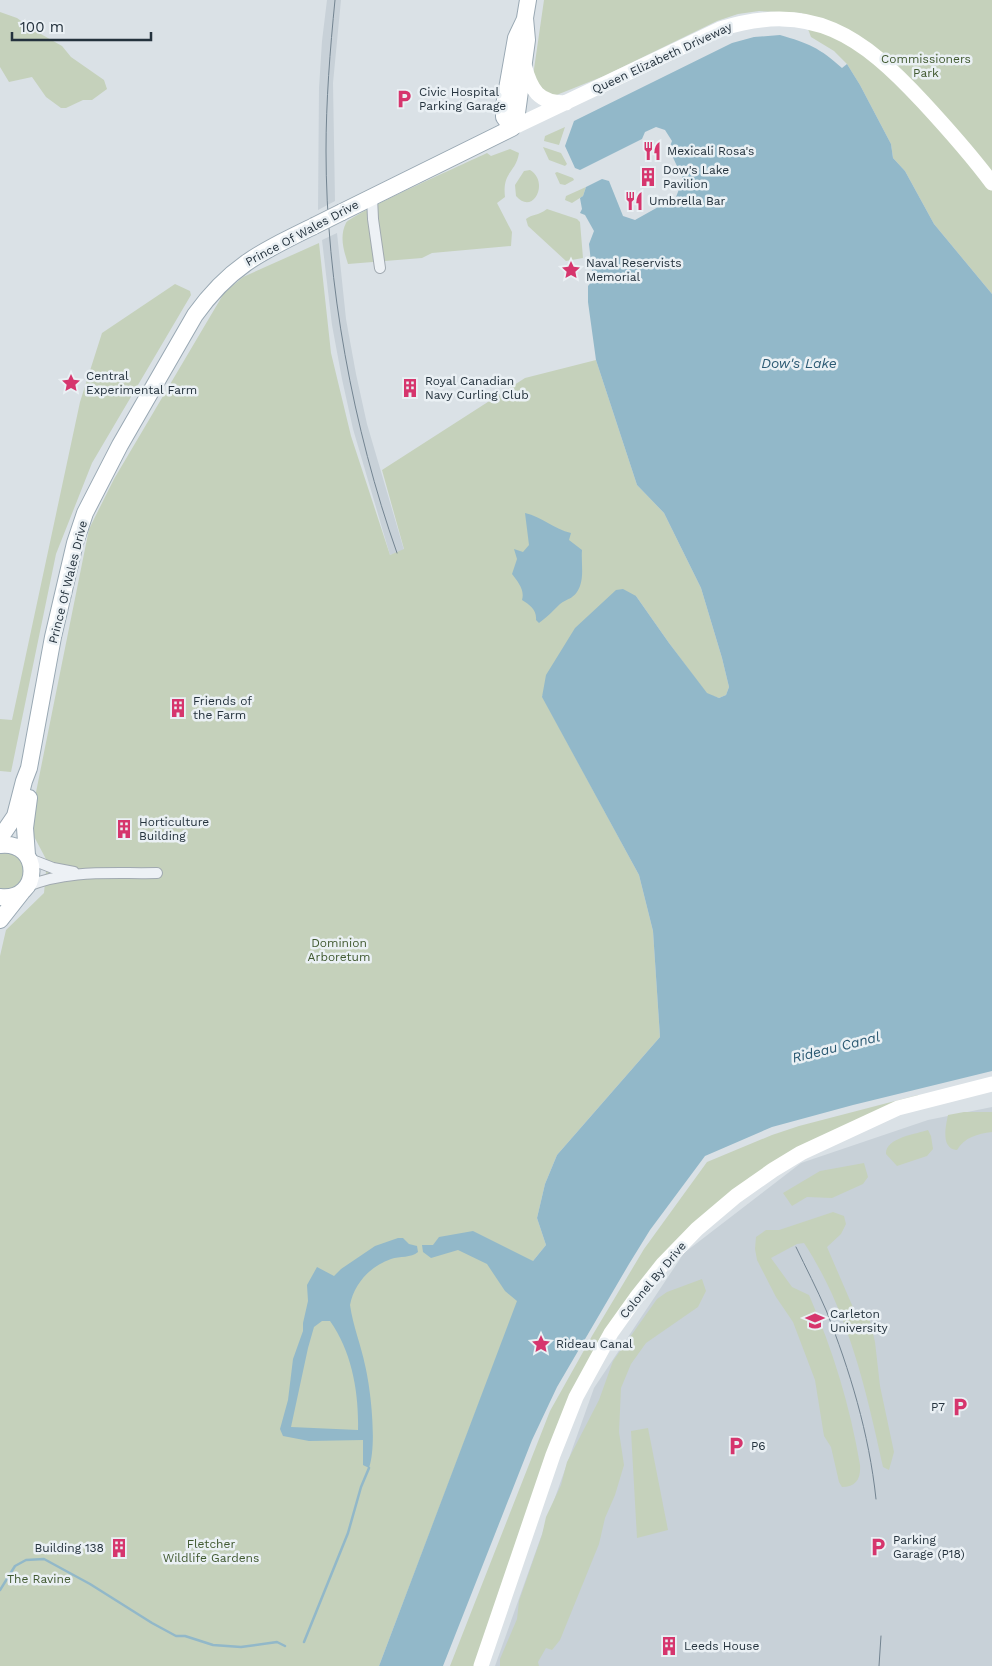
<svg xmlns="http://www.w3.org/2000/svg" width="992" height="1666" font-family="'Work Sans',sans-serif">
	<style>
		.built { fill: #c8d1d8 }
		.green { fill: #c5d1bb }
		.water { fill: #92b8c9; fill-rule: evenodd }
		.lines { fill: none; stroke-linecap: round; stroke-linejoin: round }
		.stream { stroke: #92b8c9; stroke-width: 2.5 }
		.minor-casing { stroke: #a0a9b0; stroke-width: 12 }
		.primary-casing { stroke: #99a8b3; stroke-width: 18 }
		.minor { stroke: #edf1f5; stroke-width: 10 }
		.secondary { stroke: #fff; stroke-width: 15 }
		.primary { stroke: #fff; stroke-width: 16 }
		.tram { stroke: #738491; stroke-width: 1 }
		.primary-bridge-casing { stroke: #99a8b3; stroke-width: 18; stroke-linecap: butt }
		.primary-bridge { stroke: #fff; stroke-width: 16 }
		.labels { text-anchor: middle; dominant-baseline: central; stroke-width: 5; stroke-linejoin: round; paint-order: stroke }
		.street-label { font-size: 12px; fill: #24323d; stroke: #eaf0f4 }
		.park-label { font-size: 12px; fill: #405930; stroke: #eaf0f4 }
		.poi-label { font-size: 12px; fill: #24323d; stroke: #eaf0f4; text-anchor: start }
		.water-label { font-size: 14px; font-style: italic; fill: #2c5a73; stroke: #eaf0f4 }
	</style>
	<rect width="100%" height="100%" fill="#dae1e6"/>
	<path class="built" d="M 327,0 L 341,0 L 333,83 L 335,201 L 318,210 L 319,88 L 322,41 Z
		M 337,233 L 346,319 L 356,374 L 367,424 L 404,550 L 390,555 L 353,429 L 342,379 L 332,325 L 322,240 Z
		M 992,1107 L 992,1666 L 495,1666 L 594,1388 L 684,1253 L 801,1163 L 928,1120 Z"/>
	<path class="green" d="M 544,0 L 992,0 L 992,294 L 934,224 L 905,171 L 893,158 L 891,144 L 860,85 L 847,64 L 834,51 L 811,37 L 802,13 L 759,11 L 738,14 L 717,21 L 604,76 L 554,96 L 547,95 L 533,76 Z
		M 0,12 L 17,18 L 32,29 L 62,46 L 71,57 L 104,80 L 107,89 L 92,100 L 83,100 L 66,108 L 61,108 L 46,97 L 32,77 L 9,82 L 0,67 Z
		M 565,127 L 559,145 L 544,141 L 545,136 Z
		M 543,147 L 561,153 L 567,164 L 565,166 L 549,160 Z
		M 510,149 L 519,153 C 516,173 502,171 505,197 L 497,203 L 512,232 L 511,246 L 432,253 L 422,258 L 348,264 C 344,251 339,237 346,223 C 351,214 468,162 487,153 L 491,156 Z
		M 530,170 C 550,182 533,216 516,196 L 515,185 L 524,171 Z
		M 557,172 L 573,178 L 574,180 L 565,185 L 560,184 L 555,173 Z
		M 586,187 L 583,196 L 572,203 L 565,200 L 566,196 Z
		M 547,209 L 577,219 L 580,222 L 583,258 L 566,261 L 528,226 L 526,219 C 532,214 538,216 547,209 Z
		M 319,243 L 331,353 L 351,436 L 390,555 L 404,549 L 382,470 L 525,378 L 596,360 L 637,485 L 664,513 L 701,588 L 722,658 L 729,687 L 726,695 L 719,698 L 707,694 L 669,643 L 636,596 L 542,696 L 639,875 L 653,931 L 660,1037 L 557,1155 L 545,1184 L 537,1218 L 546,1245 L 533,1261 L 379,1666 L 0,1666 L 0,956 L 6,930 L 44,893 L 47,861 L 29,827 L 89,529 L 114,479 L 224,293 L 243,277 Z
		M 175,284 L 190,291 L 191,295 L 92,463 L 56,554 L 11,772 L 0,771 L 0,719 L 12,720 L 80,402 L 102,333 Z
		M 0,852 L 10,852 L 21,857 L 26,874 L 14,891 L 0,892 Z
		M 918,1095 L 919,1098 L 749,1178 L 598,1342 L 475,1666 L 450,1666 L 550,1411 L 592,1336 L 644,1249 L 707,1162 L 772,1135 L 799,1126 Z
		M 964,1112 L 992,1112 L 992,1132 C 977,1134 965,1137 957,1150 C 940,1149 946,1125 948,1115 Z
		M 928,1130 L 931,1136 L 933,1149 L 927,1156 L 897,1166 L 886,1154 C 885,1138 916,1134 928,1130 Z
		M 864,1163 L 868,1177 L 863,1184 L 832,1198 L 807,1197 L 792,1206 L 783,1193 L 820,1171 Z
		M 833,1212 L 844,1216 L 846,1224 L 841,1234 L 827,1247 L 855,1312 L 868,1313 L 875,1342 L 880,1386 L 894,1452 L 889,1470 L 883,1467 C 866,1389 848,1310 804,1243 L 797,1244 L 771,1258 L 792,1287 L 809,1295 C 833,1350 850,1406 860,1465 C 861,1479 856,1487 842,1487 L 839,1482 L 831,1447 L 824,1436 L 815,1380 L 793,1322 L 776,1297 L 757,1260 L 755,1249 L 756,1237 L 766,1230 L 779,1230 Z
		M 702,1279 L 706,1291 L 698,1307 L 646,1343 L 631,1364 L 621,1388 L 619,1432 L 624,1465 L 615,1495 L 605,1518 L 599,1544 L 560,1640 L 552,1650 L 546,1648 L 538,1662 L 539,1666 L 500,1666 L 500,1659 L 517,1619 L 519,1601 L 542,1535 L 546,1517 L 561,1485 L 567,1462 L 599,1400 L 613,1361 L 657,1299 L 667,1292 Z
		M 648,1428 L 668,1530 L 637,1538 L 631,1431 Z"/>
	<path class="water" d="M 780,35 C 808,43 820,48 842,68 L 847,64 L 860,85 L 891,144 L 893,158 L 905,171 L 934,224 L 992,294 L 992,1071 L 853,1105 L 772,1127 L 705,1156 L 650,1230 L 629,1264 L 557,1387 L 532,1440 L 443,1666 L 379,1666 L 517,1301 L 505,1291 L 487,1264 L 458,1250 L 431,1258 L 423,1252 L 422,1245 L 433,1245 L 439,1237 L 473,1231 L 533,1261 L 546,1245 L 537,1218 L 545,1184 L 557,1155 L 660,1037 L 653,931 L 639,875 L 542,697 L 546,675 L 575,628 L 616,590 L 623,589 L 636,596 L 669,643 L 707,693 L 719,698 L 726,695 L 729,687 L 722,658 L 701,588 L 664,513 L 637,485 L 596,360 L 588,302 L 588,286 L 593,280 L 589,244 L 594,231 L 585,215 L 580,213 L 582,209 L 580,198 L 583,196 L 586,187 L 602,179 L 609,181 L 623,216 L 635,220 L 676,197 L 683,179 L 669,149 L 672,141 L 665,130 L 656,127 L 645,132 L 642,139 L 580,170 L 575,168 L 565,146 L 574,121 L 732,43 L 754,37 Z
		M 525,513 C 542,517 554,529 571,533 L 569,540 L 582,550 C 581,561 584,575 580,586 C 575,599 568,598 560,604 C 553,611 547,617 539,623 L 536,620 C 537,610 530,605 522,600 C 525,590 518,582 512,574 L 517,559 L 514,549 L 523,552 L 529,545 Z
		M 398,1238 L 403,1238 L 409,1244 L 417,1246 L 418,1252 C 411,1258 400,1256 391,1259 C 370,1266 354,1284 350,1305 C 353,1326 361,1345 365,1365 C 371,1390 377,1445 369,1468 L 363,1465 L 363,1440 L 309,1441 L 283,1436 L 280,1429 L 288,1400 L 293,1359 L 303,1331 L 303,1323 L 308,1301 L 307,1285 L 317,1267 L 334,1276 L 341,1269 L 375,1246 ZM 322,1321 L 330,1321 C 352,1352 359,1393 358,1430 L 291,1427 L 308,1348 L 314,1327 Z"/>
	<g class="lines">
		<path class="stream" d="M 0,1590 L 15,1566 L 26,1560 L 44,1559 L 90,1584 L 152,1623 L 176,1636 L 185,1636 L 213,1645 L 241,1647 L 277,1642 L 285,1646
			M 304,1642 L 348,1533 L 361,1487 L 369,1468"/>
		<g class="minor-casing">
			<path id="minor" d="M 372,197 L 373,219 L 380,268
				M 30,859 L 53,868 L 74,872
				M 28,886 C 69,869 113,874 157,873"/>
		</g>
		<g class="primary-casing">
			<path id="primary" d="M 512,128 L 517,113 L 527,40 L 525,18 L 528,0
				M 512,128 L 504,117 L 504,106 L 516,38 L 525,19
				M 342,212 L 512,128
				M 0,838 L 15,816 L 24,781 L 29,768 L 53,637 L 75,543 L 85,513 L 120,445 L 195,315 C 230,266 261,252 314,226
				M 0,845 C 42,840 42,902 0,897
				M 27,855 L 25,828 L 29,798
				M 0,920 L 22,892"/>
		</g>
		<use href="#minor" class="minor"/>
		<path class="secondary" d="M 524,65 C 531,90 538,103 566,103
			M 512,128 L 720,29 C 812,0 862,36 923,102 C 947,128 971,155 992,183
			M 481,1666 L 553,1455 L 576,1397 L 611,1333 L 636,1298 L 663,1264 L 697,1229 L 736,1196 L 773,1170 L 801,1153 L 898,1108 L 992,1084"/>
		<use href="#primary" class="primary"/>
		<path class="tram" d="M 335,0 C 330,50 326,101 326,151 C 326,282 353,429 397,553
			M 796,1247 C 806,1268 817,1289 826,1310 C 850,1371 869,1433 876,1499
			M 879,1666 L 881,1636"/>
		<g class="primary-bridge-casing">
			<path id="primary-bridge" d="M 314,226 L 342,212"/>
		</g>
		<use href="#primary-bridge" class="primary-bridge"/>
	</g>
	<defs>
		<g id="parking-bare" transform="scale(1.5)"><path d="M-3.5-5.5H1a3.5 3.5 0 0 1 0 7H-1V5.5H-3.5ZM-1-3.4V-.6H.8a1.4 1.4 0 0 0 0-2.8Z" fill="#d6356d" stroke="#eaf0f4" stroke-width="2.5" paint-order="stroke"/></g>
		<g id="restaurant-bare" transform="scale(1.5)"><path d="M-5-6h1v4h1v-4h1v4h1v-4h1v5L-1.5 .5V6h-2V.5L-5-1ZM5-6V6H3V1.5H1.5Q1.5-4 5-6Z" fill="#d6356d" stroke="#eaf0f4" stroke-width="2.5" paint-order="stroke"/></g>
		<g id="building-bare" transform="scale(1.5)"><path d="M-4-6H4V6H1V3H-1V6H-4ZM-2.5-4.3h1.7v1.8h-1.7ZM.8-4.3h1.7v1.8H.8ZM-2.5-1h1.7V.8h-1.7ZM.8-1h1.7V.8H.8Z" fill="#d6356d" stroke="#eaf0f4" stroke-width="2.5" paint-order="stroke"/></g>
		<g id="sight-bare" transform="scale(1.5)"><path d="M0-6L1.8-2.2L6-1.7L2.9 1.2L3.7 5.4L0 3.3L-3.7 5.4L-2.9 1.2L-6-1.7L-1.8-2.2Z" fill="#d6356d" stroke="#eaf0f4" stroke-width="2.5" paint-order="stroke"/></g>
		<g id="university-bare" transform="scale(1.5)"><path d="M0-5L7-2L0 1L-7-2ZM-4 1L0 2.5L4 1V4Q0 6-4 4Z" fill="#d6356d" stroke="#eaf0f4" stroke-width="2.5" paint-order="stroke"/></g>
	</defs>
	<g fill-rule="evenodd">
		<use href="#parking-bare" x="404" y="99"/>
		<use href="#restaurant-bare" x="652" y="151"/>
		<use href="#building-bare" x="648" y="177"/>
		<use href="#restaurant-bare" x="634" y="201"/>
		<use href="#sight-bare" x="571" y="270"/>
		<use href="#sight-bare" x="71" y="383"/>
		<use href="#building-bare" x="410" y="388"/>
		<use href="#building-bare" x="178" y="708"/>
		<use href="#building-bare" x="124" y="829"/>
		<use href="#university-bare" x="815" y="1321"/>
		<use href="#sight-bare" x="541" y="1344"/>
		<use href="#parking-bare" x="960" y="1407"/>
		<use href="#parking-bare" x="736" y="1446"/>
		<use href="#parking-bare" x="878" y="1547"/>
		<use href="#building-bare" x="119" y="1548"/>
		<use href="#building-bare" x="669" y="1646"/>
	</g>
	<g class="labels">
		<g class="street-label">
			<text transform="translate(662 58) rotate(-25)">Queen Elizabeth Driveway</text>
			<text transform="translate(302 233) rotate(-28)">Prince Of Wales Drive</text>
			<text transform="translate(68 582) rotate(-76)">Prince Of Wales Drive</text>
			<text transform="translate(653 1280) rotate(-50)">Colonel By Drive</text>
		</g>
		<g class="park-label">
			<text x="926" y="59">Commissioners<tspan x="926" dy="14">Park</tspan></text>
			<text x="339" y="943">Dominion<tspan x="339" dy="14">Arboretum</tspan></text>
			<text x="211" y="1544">Fletcher<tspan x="211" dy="14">Wildlife Gardens</tspan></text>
			<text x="39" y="1579">The Ravine</text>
		</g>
		<g class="poi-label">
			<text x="419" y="92">Civic Hospital<tspan x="419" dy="14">Parking Garage</tspan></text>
			<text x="667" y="151">Mexicali Rosa's</text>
			<text x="663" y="170">Dow's Lake<tspan x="663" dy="14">Pavilion</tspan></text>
			<text x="649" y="201">Umbrella Bar</text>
			<text x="586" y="263">Naval Reservists<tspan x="586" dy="14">Memorial</tspan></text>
			<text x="86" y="376">Central<tspan x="86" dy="14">Experimental Farm</tspan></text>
			<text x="425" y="381">Royal Canadian<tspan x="425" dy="14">Navy Curling Club</tspan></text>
			<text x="193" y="701">Friends of<tspan x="193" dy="14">the Farm</tspan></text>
			<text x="139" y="822">Horticulture<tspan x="139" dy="14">Building</tspan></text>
			<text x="830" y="1314">Carleton<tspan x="830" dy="14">University</tspan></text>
			<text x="556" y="1344">Rideau Canal</text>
			<text x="945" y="1407" text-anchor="end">P7</text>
			<text x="751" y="1446">P6</text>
			<text x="893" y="1540">Parking<tspan x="893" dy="14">Garage (P18)</tspan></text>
			<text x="104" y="1548" text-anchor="end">Building 138</text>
			<text x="684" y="1646">Leeds House</text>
		</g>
		<g class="water-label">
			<text x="799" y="363">Dow's Lake</text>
			<text transform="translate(836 1047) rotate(-14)">Rideau Canal</text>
		</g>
	</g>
	<path d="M12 32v8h139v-8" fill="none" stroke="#24323d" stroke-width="2.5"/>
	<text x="20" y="32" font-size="15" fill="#24323d" stroke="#eaf0f4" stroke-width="4" paint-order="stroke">100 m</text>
</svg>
